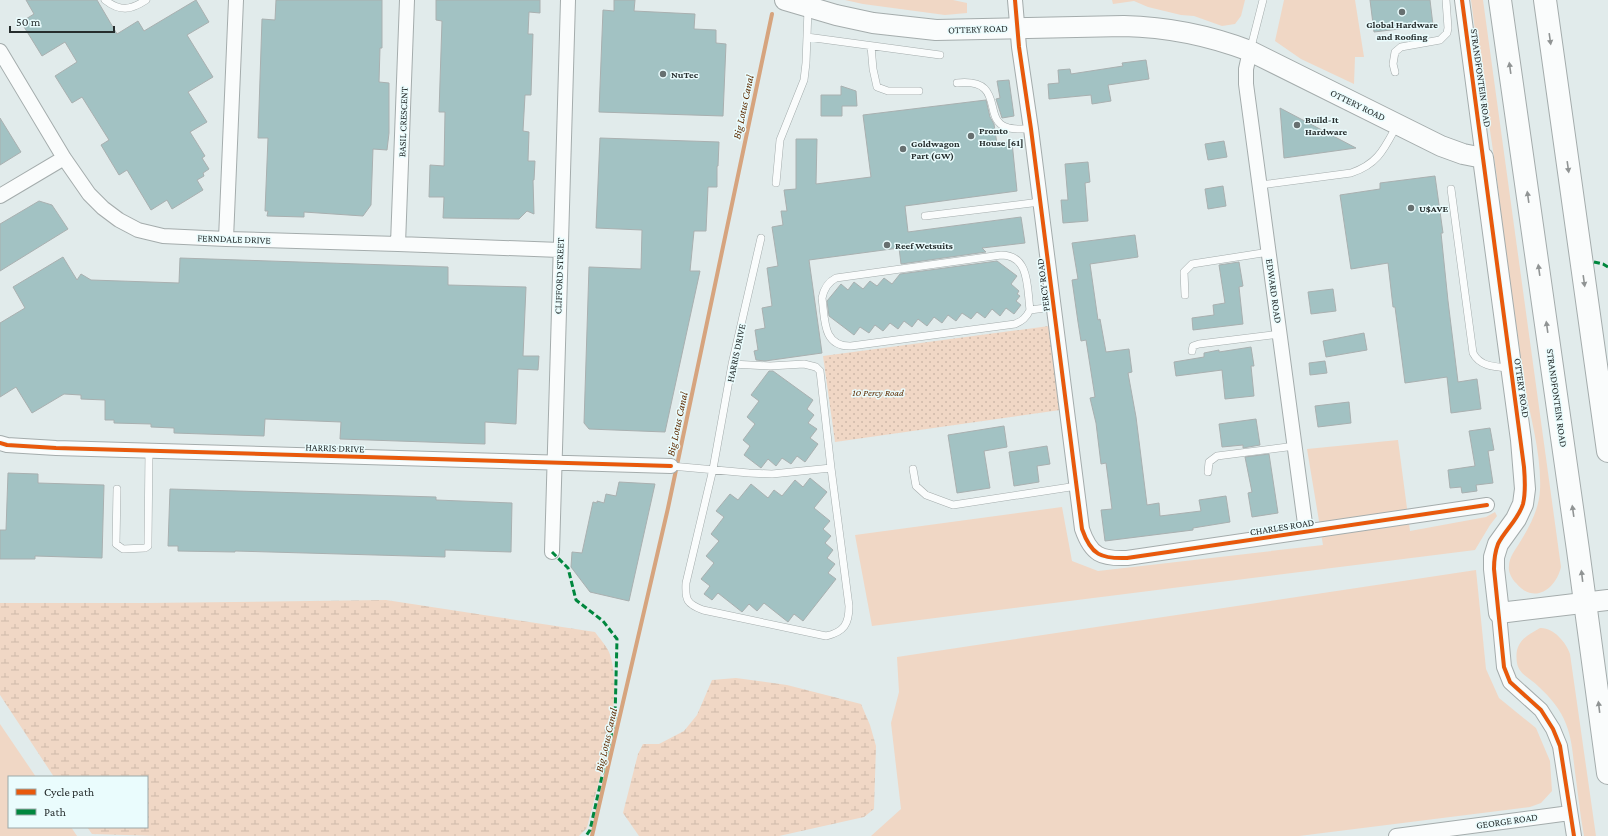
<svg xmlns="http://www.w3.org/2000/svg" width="1608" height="836" font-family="'Crimson Pro',serif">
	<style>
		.green { fill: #f0d7c5 }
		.wetland { fill: url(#wetland-marsh) }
		.park { fill: url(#park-dots) }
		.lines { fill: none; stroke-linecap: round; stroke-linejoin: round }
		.stream { stroke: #d6a47e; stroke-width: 4 }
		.building { fill: #a2c2c3; stroke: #a9b0b0 }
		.lane-casing { stroke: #a4acac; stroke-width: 8 }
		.street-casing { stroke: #a4acac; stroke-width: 16 }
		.secondary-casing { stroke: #a4acac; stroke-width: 22 }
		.primary-casing { stroke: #a4acac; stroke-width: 24 }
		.lane { stroke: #fafcfc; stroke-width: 7 }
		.street { stroke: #fafcfc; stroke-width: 14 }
		.secondary { stroke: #fafcfc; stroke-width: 20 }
		.primary { stroke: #fafcfc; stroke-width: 22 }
		.quiet { stroke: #00873e; stroke-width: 3; stroke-dasharray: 6 3; stroke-linecap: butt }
		.cycleway-casing { stroke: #eafcfd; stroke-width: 6 }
		.cycleway { stroke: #e8590c; stroke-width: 4 }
		.oneway { fill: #909494 }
		.poi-dot { fill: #677070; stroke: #eafcfd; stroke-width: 1.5 }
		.labels { text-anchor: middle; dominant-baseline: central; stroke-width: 3; stroke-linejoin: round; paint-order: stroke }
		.poi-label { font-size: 10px; font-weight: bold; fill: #262d2d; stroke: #eafcfd; text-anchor: start }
		.street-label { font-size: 10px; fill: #262d2d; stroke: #eafcfd }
		.park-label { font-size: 10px; font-style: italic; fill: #5e2c02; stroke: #eafcfd }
		.water-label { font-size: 11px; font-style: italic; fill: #5f2d03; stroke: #eafcfd }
	</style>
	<defs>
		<pattern id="wetland-marsh" width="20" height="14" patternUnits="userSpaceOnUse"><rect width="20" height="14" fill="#f0d7c5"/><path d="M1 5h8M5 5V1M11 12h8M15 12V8" fill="none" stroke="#ceb9aa"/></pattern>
		<pattern id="park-dots" width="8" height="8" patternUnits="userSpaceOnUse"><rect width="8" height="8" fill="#f0d7c5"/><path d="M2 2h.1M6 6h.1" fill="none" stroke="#ceb9aa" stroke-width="1.8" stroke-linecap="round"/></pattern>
	</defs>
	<rect width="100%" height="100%" fill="#e1ebeb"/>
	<path class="green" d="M 845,0 L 953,0 L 967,3 L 967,13 L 945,15 L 863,4 Z
		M 1112,0 L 1245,0 L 1241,16 L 1235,24 L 1222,26 L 1194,16 L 1181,15 L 1148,7 L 1134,1 L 1113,4 Z
		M 1284,0 L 1355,0 L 1364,57 L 1355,57 L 1354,84 L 1301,59 L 1275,41 Z
		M 1471,0 L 1483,0 L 1561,567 C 1556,589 1534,605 1516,583 C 1512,579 1508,572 1509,566 C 1509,557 1516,549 1520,542 C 1530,526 1539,509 1540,490 C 1542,451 1527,407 1522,369 C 1518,333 1512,298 1507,263 C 1503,233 1500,202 1496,171 C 1488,114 1478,57 1471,0 Z
		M 1398,440 L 1410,531 L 1486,517 L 1495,512 L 1497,516 L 1490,525 L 1475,550 L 872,626 L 855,535 L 1062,507 L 1072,561 L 1098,571 L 1323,545 L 1307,449 Z
		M 1476,570 L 1486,669 L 1499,698 L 1536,728 L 1550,761 L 1552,791 L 1541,803 L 1530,807 L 1299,836 L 871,836 L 901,809 L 891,723 L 899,692 L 897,657 Z
		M 1540,628 C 1553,627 1566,642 1570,654 L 1596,836 L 1584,836 C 1580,815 1578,793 1575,772 C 1573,756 1572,739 1566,724 C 1561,710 1550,697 1539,687 C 1532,679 1519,675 1517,663 C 1514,643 1524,637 1540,628 Z
		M 0,724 L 36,777 L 9,777 L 9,827 L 71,827 L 77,836 L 0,836 Z"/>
	<path class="wetland" d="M 386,600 L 595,632 C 599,638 606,645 609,652 C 626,696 598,782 587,828 L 579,836 L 157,836 L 92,834 L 87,827 L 147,827 L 147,777 L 54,777 L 0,695 L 0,603 L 147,603 Z
		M 736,678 L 787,685 L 861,704 L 870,725 L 876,746 L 874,809 L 864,817 L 779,836 L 639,836 L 623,813 L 638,754 L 643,744 L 659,744 L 684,731 L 697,715 L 712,680 Z"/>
	<path class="park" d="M 1049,326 L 1060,410 L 835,442 L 823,356 Z"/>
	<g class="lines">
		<path class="stream" d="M 592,836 L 668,508 L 772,14"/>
	</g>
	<path class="building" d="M 26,0 L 97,0 L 117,34 L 138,21 L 144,31 L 196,0 L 209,22 L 187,35 L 213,77 L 188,92 L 207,122 L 190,132 L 205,156 L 202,158 L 209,169 L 203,173 L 204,176 L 197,180 L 203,190 L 172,209 L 167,200 L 151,210 L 127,170 L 119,175 L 101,145 L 109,140 L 82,97 L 72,103 L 55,76 L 77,62 L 65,42 L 42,56 L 21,22 L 34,14 Z
		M 276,0 L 382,0 L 382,48 L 380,48 L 379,82 L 389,83 L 389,133 L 387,150 L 373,149 L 371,205 L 363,216 L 304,212 L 304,217 L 267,216 L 268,211 L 265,211 L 268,138 L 258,138 L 262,19 L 275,20 Z
		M 436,0 L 540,0 L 540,13 L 529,12 L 528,34 L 533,34 L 531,95 L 525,95 L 523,131 L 529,132 L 528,161 L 535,161 L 534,180 L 533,180 L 534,214 L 527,211 L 519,219 L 443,218 L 444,197 L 429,197 L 430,165 L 444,166 L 445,112 L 439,112 L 442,21 L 436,20 Z
		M 614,0 L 635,0 L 634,11 L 695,14 L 694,29 L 716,30 L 716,43 L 726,44 L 723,116 L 599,112 L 603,10 L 614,11 Z
		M 1370,0 L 1430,0 L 1433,25 L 1374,32 Z
		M 1146,60 L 1149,79 L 1108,85 L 1111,101 L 1092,104 L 1091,95 L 1049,99 L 1048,84 L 1059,83 L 1058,70 L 1070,69 L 1071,74 L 1123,66 L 1122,63 Z
		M 1009,80 L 1014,116 L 1002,118 L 996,99 L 1000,98 L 997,81 Z
		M 841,86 L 856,91 L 857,106 L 842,106 L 842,116 L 821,116 L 821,95 L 841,95 Z
		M 986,100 L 990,117 L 994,124 L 997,144 L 1012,142 L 1017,191 L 905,206 L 908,232 L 1021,217 L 1025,243 L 982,248 L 986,252 L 901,264 L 899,248 L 809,260 L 822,353 L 765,361 L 756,360 L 754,351 L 758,350 L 755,330 L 765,328 L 762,308 L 772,306 L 767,268 L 778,266 L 772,227 L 783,225 L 781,211 L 787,211 L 784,190 L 796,189 L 796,139 L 817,139 L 816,184 L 871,177 L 863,115 Z
		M 1280,108 L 1356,148 L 1284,158 Z
		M 0,118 L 21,152 L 0,165 Z
		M 600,138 L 719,142 L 718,166 L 717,166 L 717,187 L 708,187 L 706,231 L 694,231 L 690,271 L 700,271 L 665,432 L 589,429 L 584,423 L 589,267 L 641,269 L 642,230 L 596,228 Z
		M 1224,141 L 1227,157 L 1208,160 L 1205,144 Z
		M 1088,162 L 1090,182 L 1085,183 L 1088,221 L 1063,223 L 1061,200 L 1068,200 L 1065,164 Z
		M 1435,176 L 1443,233 L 1441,233 L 1448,301 L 1458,382 L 1477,379 L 1481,409 L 1451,413 L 1447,377 L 1405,383 L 1395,307 L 1393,307 L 1388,263 L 1351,269 L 1340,195 L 1380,189 L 1380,183 Z
		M 1223,186 L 1226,206 L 1208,209 L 1205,189 Z
		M 39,201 L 52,205 L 68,229 L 0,271 L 0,224 Z
		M 1135,235 L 1138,257 L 1090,264 L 1098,320 L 1100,319 L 1106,352 L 1129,349 L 1132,372 L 1128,373 L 1136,417 L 1147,505 L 1159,503 L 1160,516 L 1201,511 L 1199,500 L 1226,496 L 1230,522 L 1193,528 L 1193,530 L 1105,541 L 1101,510 L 1112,509 L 1106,463 L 1101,464 L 1096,423 L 1090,398 L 1095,397 L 1086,340 L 1081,341 L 1078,322 L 1072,280 L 1078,279 L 1072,243 Z
		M 63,257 L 77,280 L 81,274 L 91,280 L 179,283 L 180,258 L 448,267 L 448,285 L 526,287 L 523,356 L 539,356 L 538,370 L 518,369 L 516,424 L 485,422 L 485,444 L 340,439 L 341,422 L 265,419 L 264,436 L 174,433 L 174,428 L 151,427 L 151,424 L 114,423 L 114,420 L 105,420 L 105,400 L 81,399 L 81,395 L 64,394 L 32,413 L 16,387 L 0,397 L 0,323 L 25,308 L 13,287 Z
		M 997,261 L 1017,276 L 1011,284 L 1019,291 L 1017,294 L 1020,296 L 1016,301 L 1021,305 L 1014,314 L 1006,308 L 1000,316 L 992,309 L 985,318 L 977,312 L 971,319 L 962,313 L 956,321 L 948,315 L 942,323 L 934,317 L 927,326 L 918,319 L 912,327 L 904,321 L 898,329 L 890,323 L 883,331 L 875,325 L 869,333 L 860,327 L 854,335 L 829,316 L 827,301 L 841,284 L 848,290 L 854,282 L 863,289 L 870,281 L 877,286 L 884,278 L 892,284 L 900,274 Z
		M 1239,262 L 1243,286 L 1239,287 L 1243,324 L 1193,330 L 1192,318 L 1214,315 L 1213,305 L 1225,303 L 1219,265 Z
		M 1333,289 L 1336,311 L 1311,314 L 1308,292 Z
		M 1364,333 L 1367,350 L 1326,357 L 1323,341 Z
		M 1251,347 L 1254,366 L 1251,366 L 1254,396 L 1225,399 L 1222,370 L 1176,376 L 1174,362 L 1204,357 L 1204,353 L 1219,350 L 1219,352 Z
		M 1325,361 L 1327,373 L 1310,375 L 1309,363 Z
		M 769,371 L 773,371 L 813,400 L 807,409 L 814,415 L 808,423 L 817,429 L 810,438 L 818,444 L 805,462 L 797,456 L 791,464 L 782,458 L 776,466 L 768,459 L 761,468 L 744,455 L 750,446 L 743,440 L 755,424 L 747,417 L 759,401 L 751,395 Z
		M 1349,402 L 1351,423 L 1318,427 L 1315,406 Z
		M 1256,419 L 1260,445 L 1243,448 L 1243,445 L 1222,447 L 1219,424 Z
		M 1004,426 L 1007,447 L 984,451 L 990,488 L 957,493 L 948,435 Z
		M 1490,428 L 1494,450 L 1488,451 L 1493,483 L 1476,485 L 1477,491 L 1462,493 L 1461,487 L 1450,488 L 1448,470 L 1475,466 L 1469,431 Z
		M 1047,446 L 1050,464 L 1037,466 L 1039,482 L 1014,486 L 1009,452 Z
		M 1269,454 L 1278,513 L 1252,517 L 1248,493 L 1252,492 L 1245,457 Z
		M 8,473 L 38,474 L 38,483 L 104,485 L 102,558 L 35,556 L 35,559 L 0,559 L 0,530 L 6,530 Z
		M 810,478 L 827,492 L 814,508 L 830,521 L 823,529 L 831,536 L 825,543 L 833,550 L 827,558 L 835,564 L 828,573 L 836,579 L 803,621 L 794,614 L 788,622 L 764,603 L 757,611 L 749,604 L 742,612 L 718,593 L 712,600 L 704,594 L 710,586 L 701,579 L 714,563 L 706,556 L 719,541 L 711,534 L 724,517 L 716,511 L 730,494 L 738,500 L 751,484 L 768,498 L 774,490 L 782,496 L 795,480 L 803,487 Z
		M 619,482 L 655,484 L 629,601 L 590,592 L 571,567 L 572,552 L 582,553 L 593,502 L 597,503 L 597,501 L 604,503 L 606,494 L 616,496 Z
		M 170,489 L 436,497 L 436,500 L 512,503 L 511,552 L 445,550 L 445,557 L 235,551 L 235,552 L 178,551 L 178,546 L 168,546 Z"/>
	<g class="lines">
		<g class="lane-casing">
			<path id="lane" d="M 105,0 C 120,12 131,10 146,0
				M 807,37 L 940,55
				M 871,46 L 873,69 L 877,87 L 888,91 L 919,91
				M 1250,51 L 1263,0
				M 1395,72 L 1393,64 L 1395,52 L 1401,47 L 1440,40 L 1447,33 L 1448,28 L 1446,0
				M 957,83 C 1006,78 982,119 1006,127 C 1013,130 1023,129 1031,129
				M 776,183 L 780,140 L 804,80 L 806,63 L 808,9
				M 1260,185 L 1351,173 C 1378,164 1384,149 1397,125
				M 1451,189 L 1473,353 C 1480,367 1496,367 1510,368
				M 925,216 L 1040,202
				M 1001,255 C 1030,255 1027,288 1030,310 C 1026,318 1022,321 1015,324 L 851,346 C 822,347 825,318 822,298 C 824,288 828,282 836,278 Z
				M 1185,295 L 1184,272 L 1192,264 L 1269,252
				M 1030,310 L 1053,307
				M 1192,351 L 1193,346 L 1199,344 L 1280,334
				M 732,364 L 770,366 L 804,364 L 816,367 L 820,371 L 831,468 L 849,606 C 849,624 844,632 826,636 L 703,610 C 687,604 685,600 686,583 L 713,469 L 732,364 L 761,238
				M 671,466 L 749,473 L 772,474 L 831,468
				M 913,469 L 916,486 L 926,495 L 953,505 L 1077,486
				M 1208,472 L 1209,462 L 1217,456 L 1295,446
				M 117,489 L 116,544 L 123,549 L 145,548 L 148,546 L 148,541 L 149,451"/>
		</g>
		<g class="street-casing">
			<path id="street" d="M 1015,0 L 1019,47 L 1031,129 L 1082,529 C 1091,555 1101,559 1127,558 L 1487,505
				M 1462,0 L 1483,158
				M 0,51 L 64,158 L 89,194 L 103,208 L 119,220 L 138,230 L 163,236 L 226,239 L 398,244 L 560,250
				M 1250,51 L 1246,69 L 1246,84 L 1306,531
				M 0,196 L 64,158
				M 226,239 L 236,0
				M 398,244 L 407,0
				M 0,443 L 7,445 L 56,448 L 671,466
				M 552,552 L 568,0
				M 1499,613 L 1504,667 L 1510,682 L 1541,710 L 1553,729 L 1560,746 L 1574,836
				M 1396,836 L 1570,813"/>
		</g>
		<g class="secondary-casing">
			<path id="secondary" d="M 785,0 L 836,15 L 873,23 L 936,30 L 1124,26 C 1169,27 1208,35 1250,51 L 1441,146 L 1463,154 L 1483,158 L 1521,440 L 1525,489 L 1523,504 L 1516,519 L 1498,544 L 1494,557 L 1494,569 L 1499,613 L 1608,600"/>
		</g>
		<g class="primary-casing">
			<path id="primary" d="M 1500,0 L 1578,550 L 1608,773
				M 1545,0 L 1608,451"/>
		</g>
		<use href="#lane" class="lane"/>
		<use href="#street" class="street"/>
		<use href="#secondary" class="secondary"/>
		<use href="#primary" class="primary"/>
		<path class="quiet" d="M 1594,262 L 1603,264 L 1608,267
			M 552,552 L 568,568 L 576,600 L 603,621 L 617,639 L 615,718 L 590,830 L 586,836"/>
		<g class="cycleway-casing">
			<path id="cycleway" d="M 1015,0 L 1019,47 L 1031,129 L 1082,529 C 1091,555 1101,559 1127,558 L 1487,505
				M 1462,0 L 1524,467 C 1525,479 1526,492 1523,504 C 1518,520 1505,530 1498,544 C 1495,552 1494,560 1494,569 L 1504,667 L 1510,682 L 1541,710 L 1553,729 L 1560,746 L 1574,836
				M 0,443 L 7,445 L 56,448 L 671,466"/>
		</g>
		<use href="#cycleway" class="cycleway"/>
	</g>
	<defs><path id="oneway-solid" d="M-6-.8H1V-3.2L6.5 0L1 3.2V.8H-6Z"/></defs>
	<g class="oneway">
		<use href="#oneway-solid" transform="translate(1550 39) rotate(82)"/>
		<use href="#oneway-solid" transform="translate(1510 68) rotate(-98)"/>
		<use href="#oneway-solid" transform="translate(1568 167) rotate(82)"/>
		<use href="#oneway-solid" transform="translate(1528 197) rotate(-98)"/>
		<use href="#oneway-solid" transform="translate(1539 270) rotate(-98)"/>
		<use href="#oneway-solid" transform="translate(1584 281) rotate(82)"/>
		<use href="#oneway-solid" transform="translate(1547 327) rotate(-98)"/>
		<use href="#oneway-solid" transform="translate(1573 511) rotate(-98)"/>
		<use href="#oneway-solid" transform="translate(1582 576) rotate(-97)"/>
		<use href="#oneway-solid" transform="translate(1599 707) rotate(-97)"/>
	</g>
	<g class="poi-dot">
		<circle cx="1402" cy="12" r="4"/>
		<circle cx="663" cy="74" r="4"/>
		<circle cx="1297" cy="125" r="4"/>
		<circle cx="971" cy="136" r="4"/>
		<circle cx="903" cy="149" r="4"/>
		<circle cx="1411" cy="208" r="4"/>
		<circle cx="887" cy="245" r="4"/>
	</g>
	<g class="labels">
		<g class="poi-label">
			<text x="1402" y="24" text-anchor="middle">Global Hardware<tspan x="1402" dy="12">and Roofing</tspan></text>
			<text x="671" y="74">NuTec</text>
			<text x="1305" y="119">Build-It<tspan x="1305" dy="12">Hardware</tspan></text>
			<text x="979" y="130">Pronto<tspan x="979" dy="12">House [61]</tspan></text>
			<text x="911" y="143">Goldwagon<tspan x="911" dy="12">Part (GW)</tspan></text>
			<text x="1419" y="208">U$AVE</text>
			<text x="895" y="245">Reef Wetsuits</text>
		</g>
		<g class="street-label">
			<text transform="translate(978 29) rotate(-2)">OTTERY ROAD</text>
			<text transform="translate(1481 78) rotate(82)">STRANDFONTEIN ROAD</text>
			<text transform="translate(1358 105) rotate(26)">OTTERY ROAD</text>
			<text transform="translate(403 122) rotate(-88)">BASIL CRESCENT</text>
			<text transform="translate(234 239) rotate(2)">FERNDALE DRIVE</text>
			<text transform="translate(559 276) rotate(-88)">CLIFFORD STREET</text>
			<text transform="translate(1043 285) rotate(-97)">PERCY ROAD</text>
			<text transform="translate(1274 291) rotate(82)">EDWARD ROAD</text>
			<text transform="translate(736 353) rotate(-78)">HARRIS DRIVE</text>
			<text transform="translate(1522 388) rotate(82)">OTTERY ROAD</text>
			<text transform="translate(1557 398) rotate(82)">STRANDFONTEIN ROAD</text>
			<text transform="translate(335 448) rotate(2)">HARRIS DRIVE</text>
			<text transform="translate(1282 527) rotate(-9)">CHARLES ROAD</text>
			<text transform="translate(1507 821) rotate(-8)">GEORGE ROAD</text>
		</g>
		<g class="park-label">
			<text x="878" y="392">10 Percy Road</text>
		</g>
		<g class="water-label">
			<text transform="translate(743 107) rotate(-78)">Big Lotus Canal</text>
			<text transform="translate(677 424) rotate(-78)">Big Lotus Canal</text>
			<text transform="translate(606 740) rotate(-77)">Big Lotus Canal</text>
		</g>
	</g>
	<rect x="8" y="776" width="140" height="52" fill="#eafcfd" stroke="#9ca9aa"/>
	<rect x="16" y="789" width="20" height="6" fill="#e8590c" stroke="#9ca9aa"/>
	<text x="44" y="796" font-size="12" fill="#262d2d">Cycle path</text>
	<rect x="16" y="809" width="20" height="6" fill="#00873e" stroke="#9ca9aa"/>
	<text x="44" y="816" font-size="12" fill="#262d2d">Path</text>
	<path d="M10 26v6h104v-6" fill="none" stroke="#262d2d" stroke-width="2"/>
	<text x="16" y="26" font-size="12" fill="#262d2d" stroke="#eafcfd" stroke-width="3" paint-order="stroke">50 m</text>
</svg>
